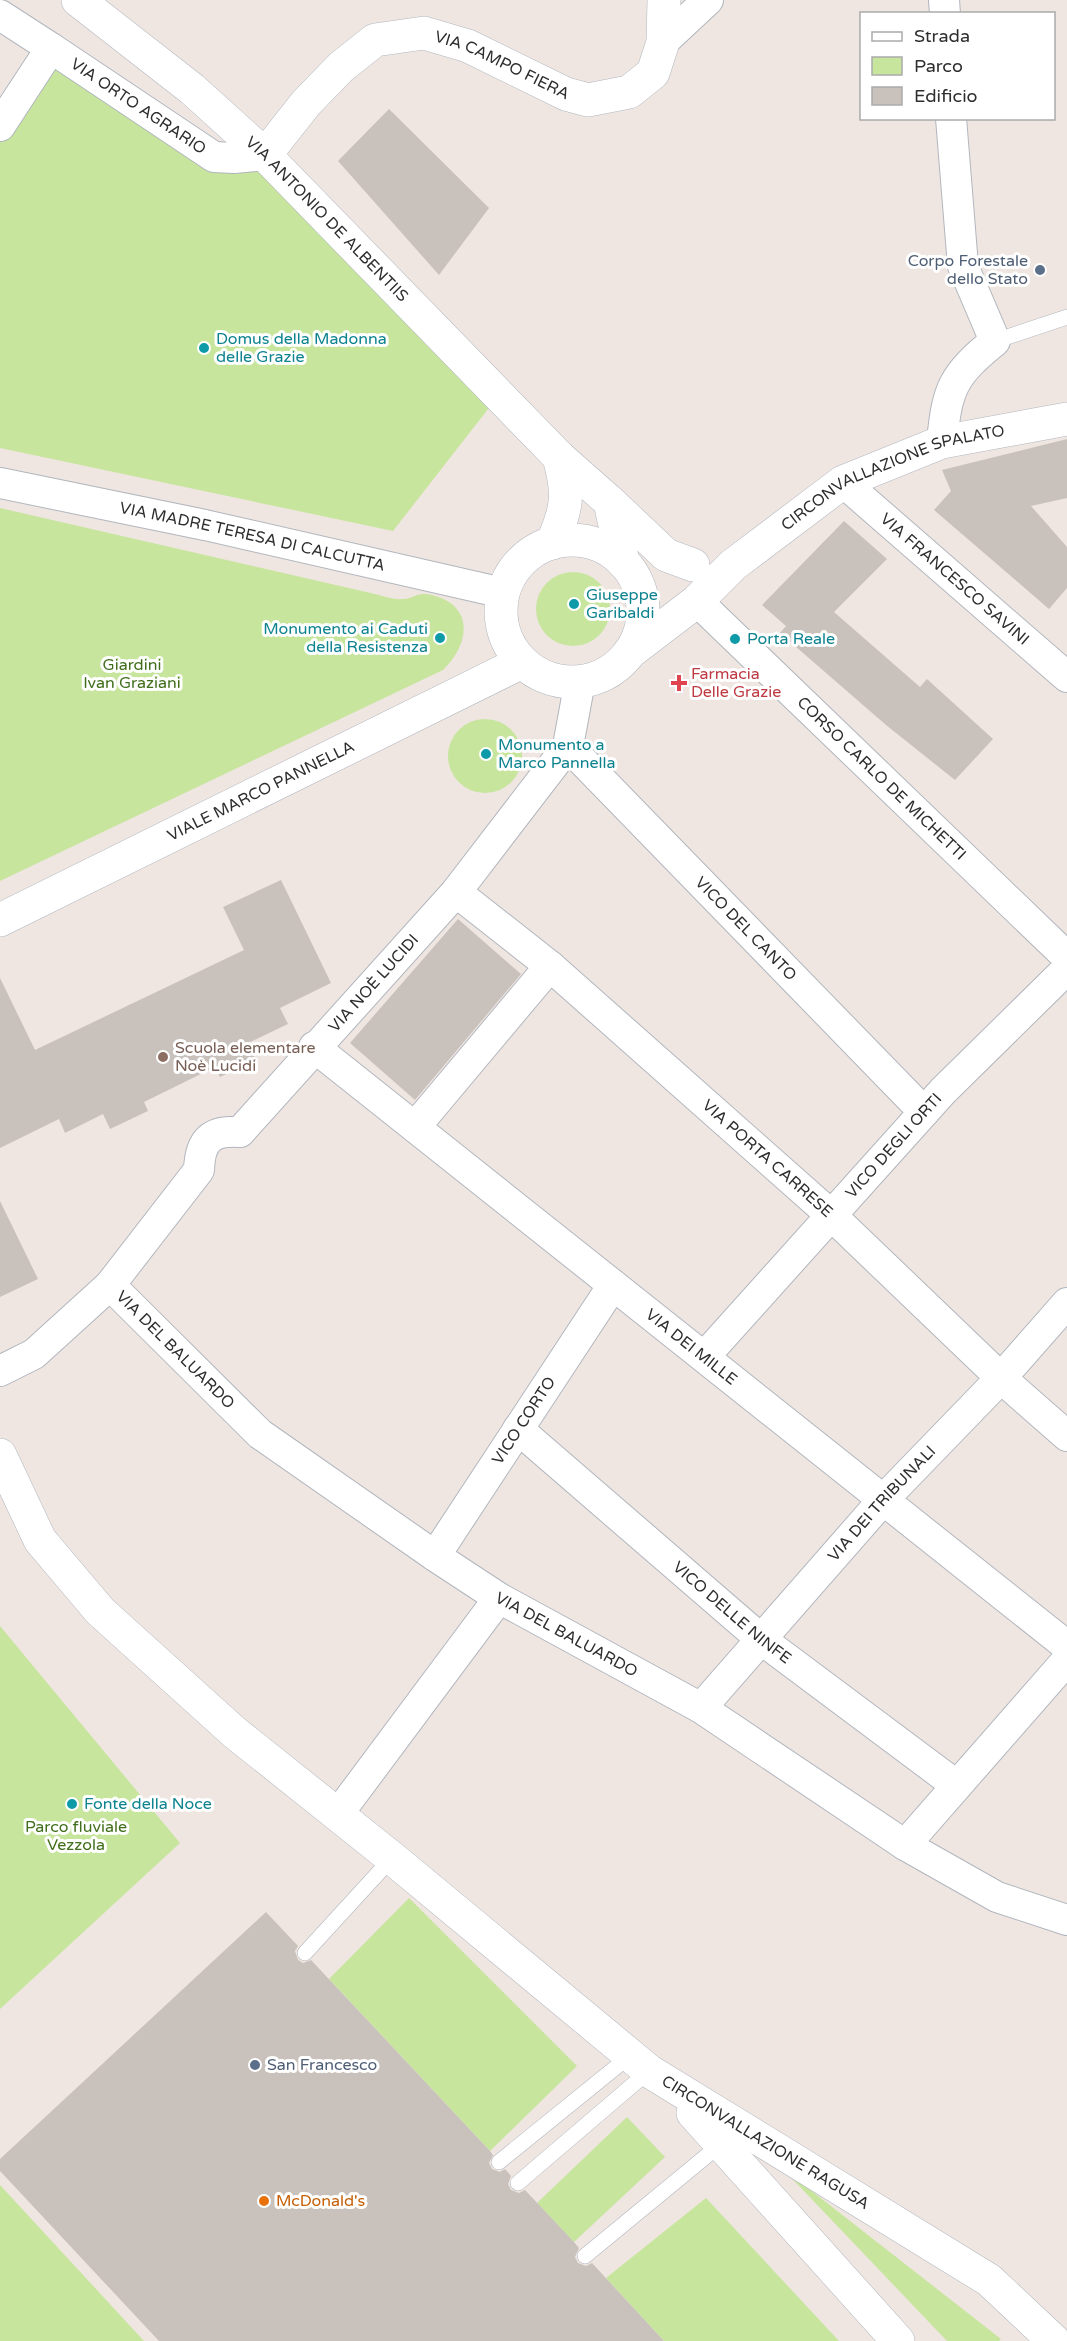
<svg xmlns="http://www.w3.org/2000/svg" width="1067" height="2341" font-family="'Varela Round',sans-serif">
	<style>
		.green { fill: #c7e59d }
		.building { fill: #c8c1bc }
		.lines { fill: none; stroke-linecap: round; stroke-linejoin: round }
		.lane-casing { stroke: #b1b6be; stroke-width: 16 }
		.street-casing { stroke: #b1b6be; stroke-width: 32 }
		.secondary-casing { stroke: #b1b6be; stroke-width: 34 }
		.lane { stroke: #fff; stroke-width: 15 }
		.street { stroke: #fff; stroke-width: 30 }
		.secondary { stroke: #fff; stroke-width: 33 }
		.service-dot { fill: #5c6f8a; stroke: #fff; stroke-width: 2 }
		.culture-dot { fill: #0f9aa8; stroke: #fff; stroke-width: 2 }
		.health-dot { fill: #e0444e; stroke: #fff; stroke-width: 2 }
		.education-dot { fill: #8d6e63; stroke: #fff; stroke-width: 2 }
		.food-dot { fill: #e8710a; stroke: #fff; stroke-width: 2 }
		.labels { text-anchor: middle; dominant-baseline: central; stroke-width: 6; stroke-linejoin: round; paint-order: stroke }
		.street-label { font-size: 16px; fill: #2e2e2e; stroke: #fff }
		.service-label { font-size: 16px; fill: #4e5e75; stroke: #fff; text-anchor: end }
		.culture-label { font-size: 16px; fill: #0d838f; stroke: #fff; text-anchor: start }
		.park-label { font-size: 16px; fill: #406e1b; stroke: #fff }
		.health-label { font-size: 16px; fill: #be3a42; stroke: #fff; text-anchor: start }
		.education-label { font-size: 16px; fill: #785e54; stroke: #fff; text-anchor: start }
		.food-label { font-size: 16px; fill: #c56008; stroke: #fff; text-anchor: start }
	</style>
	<rect width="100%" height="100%" fill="#efe6e1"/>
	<path class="green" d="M 51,48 L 214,157 L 265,155 L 499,395 L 393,531 L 0,448 L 0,126 Z
		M 0,508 L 375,594 C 383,596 394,600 403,599 C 411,599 417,593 426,594 C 473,601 473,641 443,670 L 0,881 Z
		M536 609a37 37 0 1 1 74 0a37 37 0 1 1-74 0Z
		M448 756a37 37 0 1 1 74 0a37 37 0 1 1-74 0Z
		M 0,1626 L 180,1843 L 0,2009 Z
		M 409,1898 L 577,2066 L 490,2151 L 329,1979 Z
		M 627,2117 L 665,2157 L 574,2242 L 537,2203 Z
		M 781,2167 L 1001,2339 L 999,2341 L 947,2341 Z
		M 0,2185 L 144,2341 L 0,2341 Z
		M 706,2198 L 839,2341 L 664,2341 L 606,2278 Z"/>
	<path class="building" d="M 389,109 L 489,208 L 439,275 L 338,161 Z
		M 1067,439 L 1067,498 L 1031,506 L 1067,547 L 1067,588 L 1049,609 L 934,510 L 951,491 L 942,470 Z
		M 844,521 L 887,559 L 834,612 L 920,687 L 927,679 L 993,739 L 955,780 L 886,725 L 780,633 L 786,626 L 762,605 Z
		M 281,880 L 331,983 L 280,1008 L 288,1024 L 248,1043 L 256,1060 L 220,1077 L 215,1067 L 144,1102 L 148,1111 L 110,1129 L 103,1114 L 65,1133 L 59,1119 L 0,1148 L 0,978 L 35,1050 L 244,950 L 223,907 Z
		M 458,919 L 521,974 L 415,1100 L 350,1043 Z
		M 0,1201 L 38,1279 L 0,1297 Z
		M 266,1912 L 298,1946 L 295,1951 L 298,1960 L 303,1963 L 311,1960 L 490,2151 L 493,2155 L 489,2163 L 492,2169 L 500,2172 L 505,2169 L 511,2176 L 508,2184 L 511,2190 L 519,2193 L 525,2190 L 574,2242 L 579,2248 L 575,2257 L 578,2263 L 586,2266 L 592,2263 L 664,2341 L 159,2341 L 0,2171 L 0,2159 Z"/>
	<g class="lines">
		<g class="lane-casing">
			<path id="lane" d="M 995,341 L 1067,317
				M 305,1953 L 392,1858
				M 499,2162 L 631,2055
				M 518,2183 L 649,2071
				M 585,2256 L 721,2144"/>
		</g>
		<g class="street-casing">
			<g id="street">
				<path d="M 944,0 L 945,14"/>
				<path d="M 0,15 L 51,48 L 0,126"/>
				<path d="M 663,42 L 708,0"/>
				<path id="s1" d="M 51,48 L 214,157 L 234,158 L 265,155"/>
				<path d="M 942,442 C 947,388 953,375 995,341 L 963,266 L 951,118"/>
				<path id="s2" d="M 843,482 L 1067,677"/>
				<path id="s3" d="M 0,483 L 205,525 L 503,593"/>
				<path id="s4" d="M 697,601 L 1067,957"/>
				<path id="s5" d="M 568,746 L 924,1112"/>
				<path id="s6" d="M 456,892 L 550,966 L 831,1215 L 1001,1378 L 1067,1436"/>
				<path id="s7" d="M 314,1047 L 1067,1646"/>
				<path d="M 415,1127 L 550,966"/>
				<path id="s8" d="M 110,1285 L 260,1434 L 435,1556 L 499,1598 L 701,1708 L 905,1845 L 997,1897 L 1067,1920"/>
				<path id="s9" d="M 704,1357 L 943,1091 L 1067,969"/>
				<path id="s10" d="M 0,1371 L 34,1354 L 110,1285 L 199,1170 C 200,1140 211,1130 240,1132 L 456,892 L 568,746 L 580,681"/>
				<path id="s11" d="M 518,1429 L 762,1640 L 956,1785"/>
				<path id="s12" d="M 435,1556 L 613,1285"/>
				<path id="s13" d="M 701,1708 L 883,1500 L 1001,1378 L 1067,1303"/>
				<path d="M 338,1814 L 499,1598"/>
				<path d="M 905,1845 L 1067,1660"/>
			</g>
		</g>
		<g class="secondary-casing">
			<g id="secondary">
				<path id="s14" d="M 78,0 L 192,89 L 265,155 L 559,457 L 610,502 L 623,562"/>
				<path id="s15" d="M 265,155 L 306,103 L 341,67 L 375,40 L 424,33 L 468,46 L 566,94 L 588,100 L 629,92 L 653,73 L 663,42 L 664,0"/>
				<path d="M 610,502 L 666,555 L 693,565"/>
				<circle cx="572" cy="611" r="71"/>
				<path d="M 552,543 C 568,508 569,493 559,457"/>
				<path id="s16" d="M 629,653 L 697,601 L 733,565 L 843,482 L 942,442 L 1067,419"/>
				<path id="s17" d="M 0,920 L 522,662"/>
				<path id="s18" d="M 0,1455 L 40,1540 L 100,1611 L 234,1732 L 392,1858 L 649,2071 L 989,2280 L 1054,2341"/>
				<path d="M 693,2113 L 898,2341"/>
			</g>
		</g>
		<use href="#lane" class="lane"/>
		<use href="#street" class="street"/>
		<use href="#secondary" class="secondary"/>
	</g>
	<g class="service-dot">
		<circle cx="1040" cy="270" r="6"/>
		<circle cx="255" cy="2065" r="6"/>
	</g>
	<g class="culture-dot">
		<circle cx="204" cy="348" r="6"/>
		<circle cx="574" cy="604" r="6"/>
		<circle cx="440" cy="638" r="6"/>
		<circle cx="735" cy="639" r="6"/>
		<circle cx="486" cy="754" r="6"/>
		<circle cx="72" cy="1804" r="6"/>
	</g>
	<path class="health-dot" d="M676 674h6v6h6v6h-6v6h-6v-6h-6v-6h6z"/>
	<circle class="education-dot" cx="163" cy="1057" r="6"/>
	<circle class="food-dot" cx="264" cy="2201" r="6"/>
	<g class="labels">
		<g class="street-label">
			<text stroke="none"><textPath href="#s15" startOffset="294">VIA CAMPO FIERA</textPath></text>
			<text stroke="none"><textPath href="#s1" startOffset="105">VIA ORTO AGRARIO</textPath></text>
			<text stroke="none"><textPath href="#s14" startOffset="332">VIA ANTONIO DE ALBENTIIS</textPath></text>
			<text stroke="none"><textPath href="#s16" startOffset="322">CIRCONVALLAZIONE SPALATO</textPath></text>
			<text stroke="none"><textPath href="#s3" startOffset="258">VIA MADRE TERESA DI CALCUTTA</textPath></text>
			<text stroke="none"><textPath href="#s2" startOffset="148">VIA FRANCESCO SAVINI</textPath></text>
			<text stroke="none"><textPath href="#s4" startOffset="256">CORSO CARLO DE MICHETTI</textPath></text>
			<text stroke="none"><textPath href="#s17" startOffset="291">VIALE MARCO PANNELLA</textPath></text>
			<text stroke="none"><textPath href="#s5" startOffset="255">VICO DEL CANTO</textPath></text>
			<text stroke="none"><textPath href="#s10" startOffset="552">VIA NOÈ LUCIDI</textPath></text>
			<text stroke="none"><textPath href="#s9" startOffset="284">VICO DEGLI ORTI</textPath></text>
			<text stroke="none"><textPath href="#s6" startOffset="410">VIA PORTA CARRESE</textPath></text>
			<text stroke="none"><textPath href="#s7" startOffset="482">VIA DEI MILLE</textPath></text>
			<text stroke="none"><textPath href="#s8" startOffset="92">VIA DEL BALUARDO</textPath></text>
			<text stroke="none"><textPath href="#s12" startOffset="162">VICO CORTO</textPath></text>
			<text stroke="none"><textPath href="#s13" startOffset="273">VIA DEI TRIBUNALI</textPath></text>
			<text stroke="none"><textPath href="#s11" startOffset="282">VICO DELLE NINFE</textPath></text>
			<text stroke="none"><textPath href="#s8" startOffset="578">VIA DEL BALUARDO</textPath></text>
			<text stroke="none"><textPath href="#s18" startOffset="1040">CIRCONVALLAZIONE RAGUSA</textPath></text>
		</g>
		<g class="service-label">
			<text x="1028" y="261">Corpo Forestale<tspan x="1028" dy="18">dello Stato</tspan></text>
			<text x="267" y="2065" text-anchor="start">San Francesco</text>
		</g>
		<g class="culture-label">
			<text x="216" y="339">Domus della Madonna<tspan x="216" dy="18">delle Grazie</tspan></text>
			<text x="586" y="595">Giuseppe<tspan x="586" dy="18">Garibaldi</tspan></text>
			<text x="428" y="629" text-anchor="end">Monumento ai Caduti<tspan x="428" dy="18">della Resistenza</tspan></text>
			<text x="747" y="639">Porta Reale</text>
			<text x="498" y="745">Monumento a<tspan x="498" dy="18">Marco Pannella</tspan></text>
			<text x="84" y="1804">Fonte della Noce</text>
		</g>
		<g class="park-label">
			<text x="132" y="665">Giardini<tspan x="132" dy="18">Ivan Graziani</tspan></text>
			<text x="76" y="1827">Parco fluviale<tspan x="76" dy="18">Vezzola</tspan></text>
		</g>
		<g class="health-label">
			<text x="691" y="674">Farmacia<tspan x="691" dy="18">Delle Grazie</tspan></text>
		</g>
		<g class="education-label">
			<text x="175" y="1048">Scuola elementare<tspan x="175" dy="18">Noè Lucidi</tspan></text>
		</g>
		<g class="food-label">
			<text x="276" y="2201">McDonald's</text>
		</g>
	</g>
	<rect x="860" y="12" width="195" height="108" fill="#ffffff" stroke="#ababab" stroke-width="1.5"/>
	<rect x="872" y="32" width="30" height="9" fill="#ffffff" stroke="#ababab" stroke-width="1.5"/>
	<text x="914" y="42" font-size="18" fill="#2e2e2e">Strada</text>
	<rect x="872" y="57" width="30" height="18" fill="#c7e59d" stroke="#ababab" stroke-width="1.5"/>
	<text x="914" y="72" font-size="18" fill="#2e2e2e">Parco</text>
	<rect x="872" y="87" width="30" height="18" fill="#c8c1bc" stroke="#ababab" stroke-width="1.5"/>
	<text x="914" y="102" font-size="18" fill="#2e2e2e">Edificio</text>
</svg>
